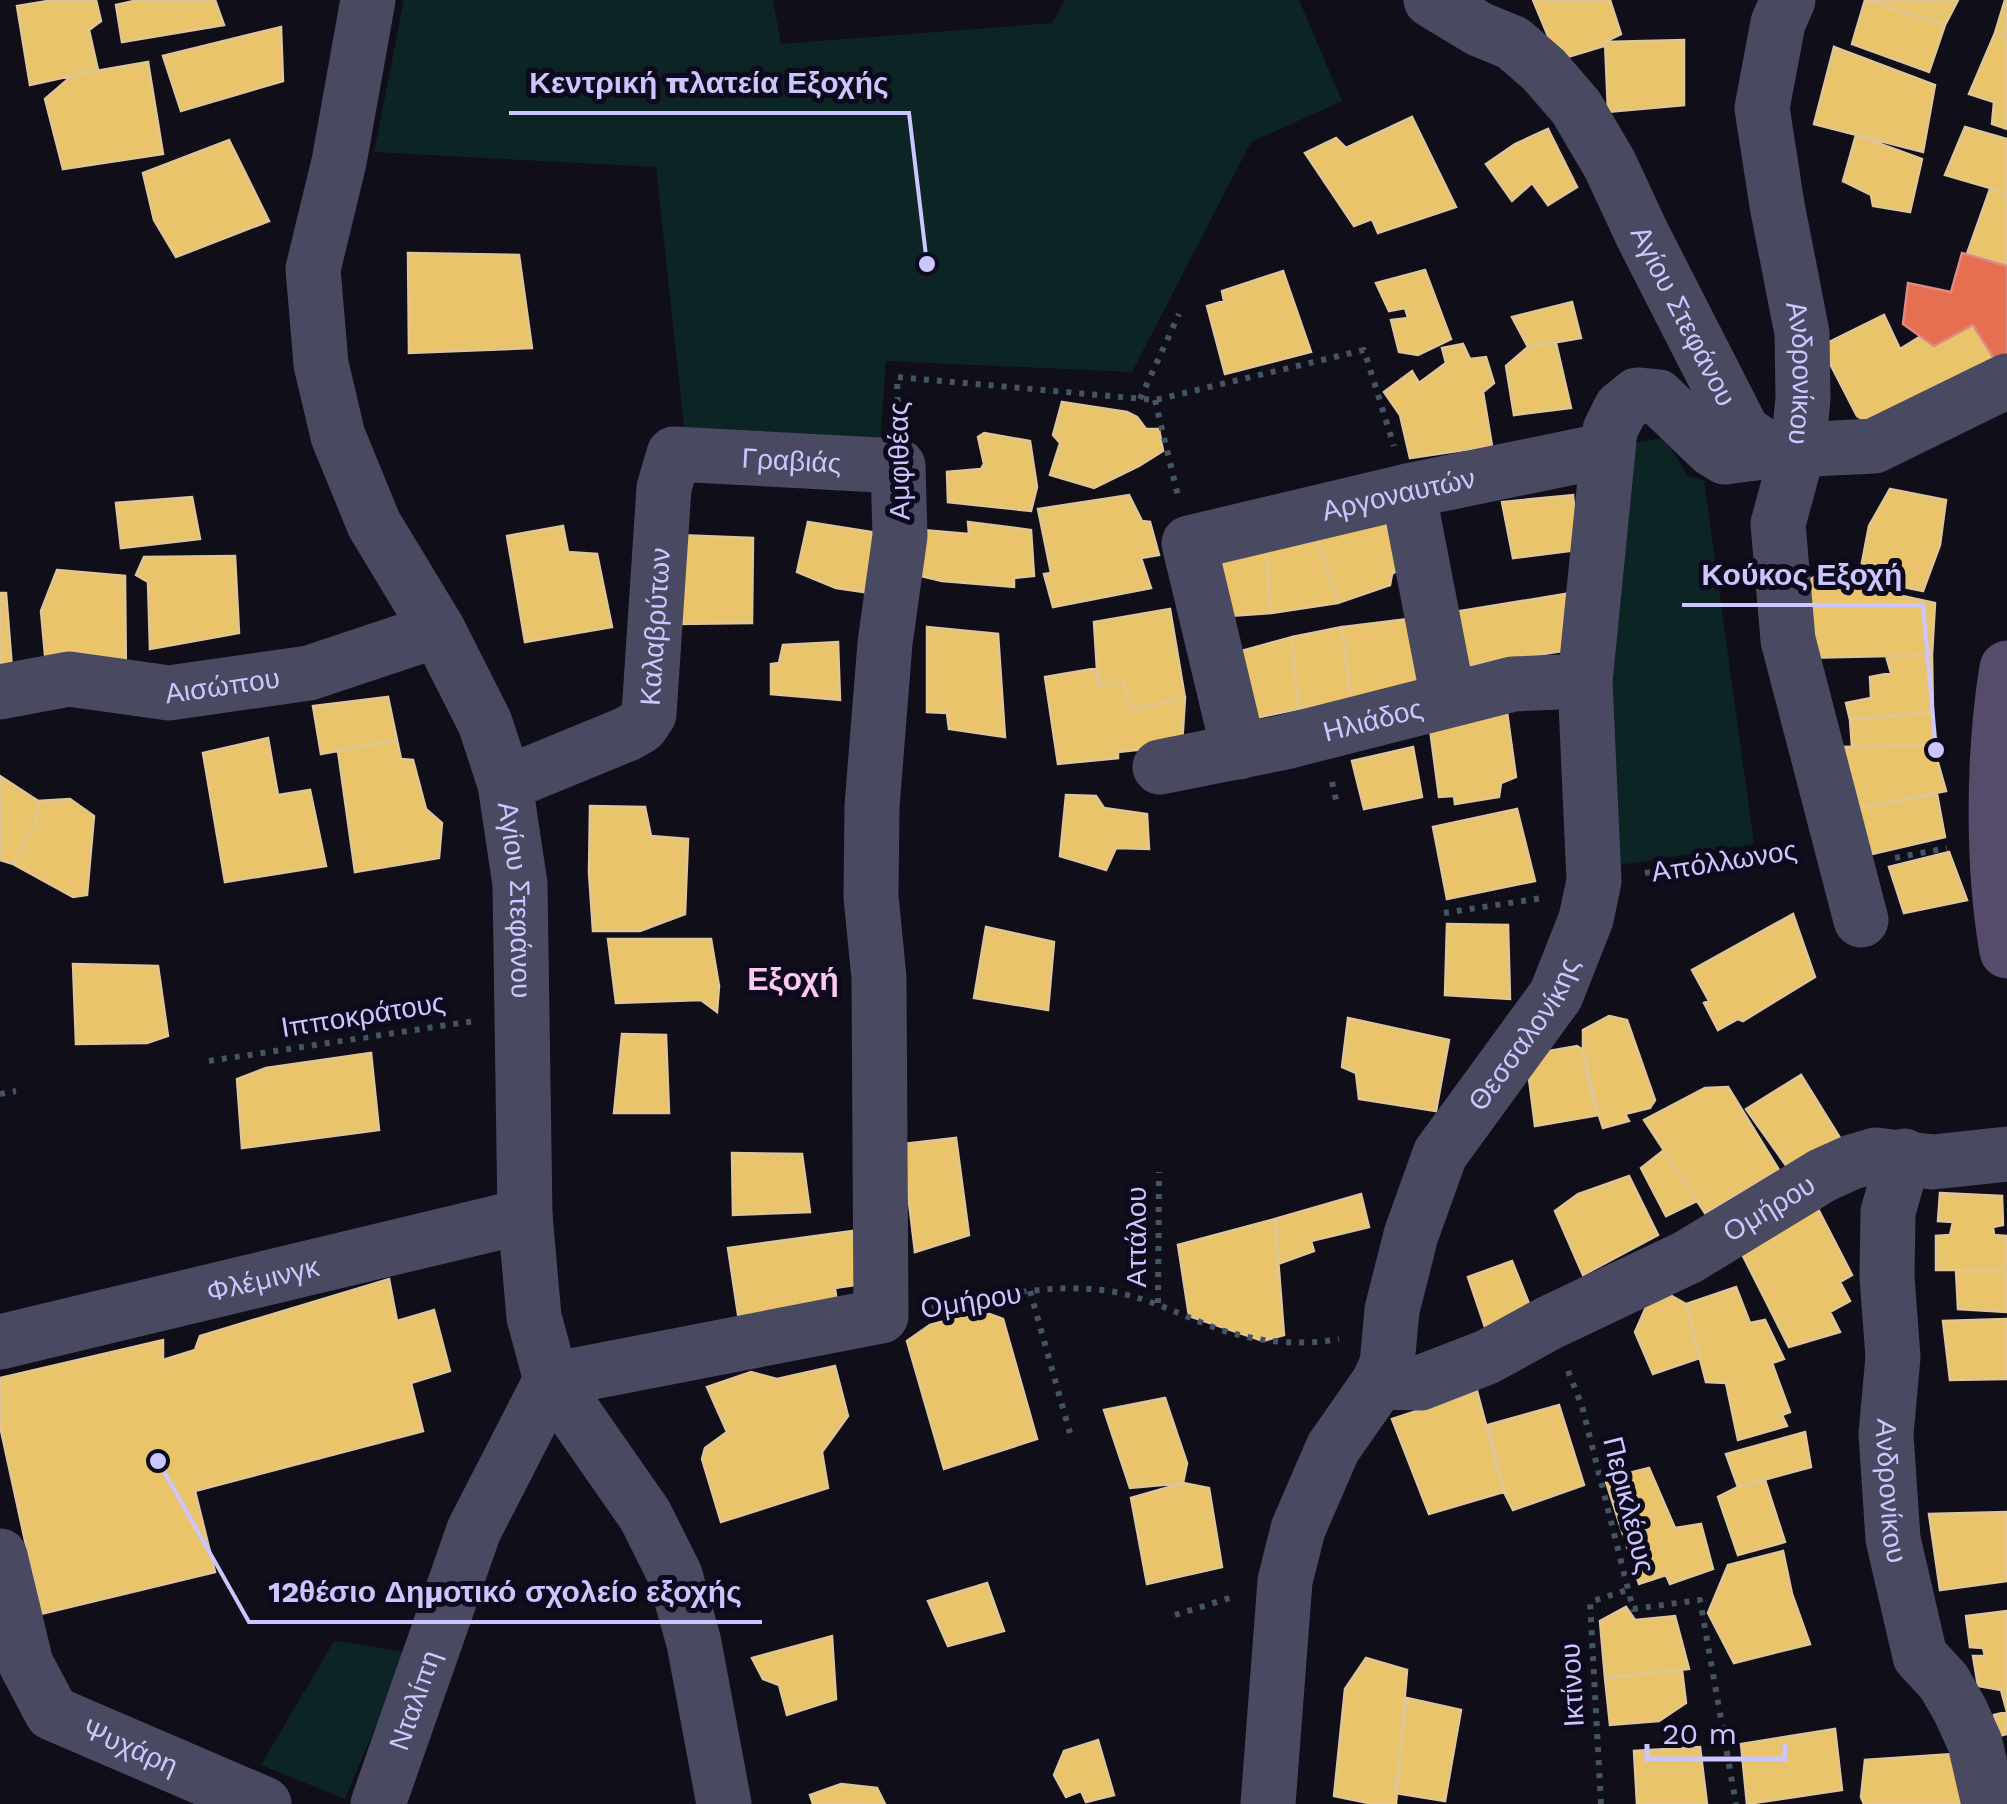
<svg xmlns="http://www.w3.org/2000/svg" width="2007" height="1804" font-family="'Work Sans',sans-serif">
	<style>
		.green { fill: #0d2424 }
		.homes { fill: #e9c46a; stroke: #e0c597; stroke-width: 2.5 }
		.shops { fill: #e76f51; stroke: #df8985; stroke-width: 2.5 }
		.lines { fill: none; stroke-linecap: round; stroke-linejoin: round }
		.path { stroke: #435563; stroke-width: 6; stroke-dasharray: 5 8; stroke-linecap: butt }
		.minor { stroke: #494962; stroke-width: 55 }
		.major { stroke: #574b6c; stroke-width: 55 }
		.labels { text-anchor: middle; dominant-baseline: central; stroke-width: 10; stroke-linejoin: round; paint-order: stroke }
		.street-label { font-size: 28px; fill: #cbc6ff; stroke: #0d0a1d }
		.quarter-label { font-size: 32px; font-weight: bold; fill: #ffc8ed; stroke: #0d0a1d }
		.leader { fill: none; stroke: #cbc6ff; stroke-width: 4 }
		.callout-dot { fill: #cbc6ff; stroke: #0d0a1d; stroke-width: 4 }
		.callout-label { font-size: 30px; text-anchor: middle; font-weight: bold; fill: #cbc6ff; stroke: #0d0a1d; stroke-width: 10; stroke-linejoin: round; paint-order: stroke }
	</style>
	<rect width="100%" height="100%" fill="#100e19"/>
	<path class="green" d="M 404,0 L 773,0 L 781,44 L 1052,23 L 1065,0 L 1299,0 L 1342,101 L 1251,142 L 1132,372 L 886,361 L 880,444 L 684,427 L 656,167 L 374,152 Z
		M 1664,438 L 1688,476 L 1704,480 L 1754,844 L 1606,867 L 1610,667 L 1625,445 Z
		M 334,1641 L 407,1652 L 345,1799 L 261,1765 Z"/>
	<path class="homes" d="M 54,0 L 96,0 L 101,21 L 89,30 L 98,70 L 30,85 L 17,6 Z
		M 138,0 L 215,0 L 224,25 L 122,42 L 116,5 Z
		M 1533,0 L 1610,0 L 1621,34 L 1605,42 L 1604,46 L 1558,60 Z
		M 1865,0 L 1945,25 L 1929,72 L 1852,44 Z
		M 1866,0 L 1958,0 L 1945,25 Z
		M 2005,0 L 2007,0 L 2007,37 L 1995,33 Z
		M 281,27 L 283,81 L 181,111 L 163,56 Z
		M 1995,33 L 2007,37 L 2007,129 L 1992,124 L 1994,102 L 1969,94 Z
		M 1684,40 L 1684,105 L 1608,112 L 1605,42 Z
		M 1834,47 L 1935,85 L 1923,152 L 1814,124 Z
		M 148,62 L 163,154 L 63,169 L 45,99 L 73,75 Z
		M 1412,117 L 1456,207 L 1378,233 L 1372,219 L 1354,226 L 1305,153 L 1336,138 L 1346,148 Z
		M 1965,127 L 2007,139 L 2007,193 L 1945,175 Z
		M 1548,129 L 1577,187 L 1548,205 L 1532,183 L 1512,201 L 1486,164 L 1515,144 Z
		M 1856,135 L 1922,159 L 1910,212 L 1873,206 L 1871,195 L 1843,181 Z
		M 229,140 L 269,221 L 176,257 L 154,220 L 143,173 Z
		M 1990,189 L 2007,193 L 2007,266 L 1967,254 Z
		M 408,253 L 519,255 L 532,348 L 409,353 Z
		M 1425,270 L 1451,339 L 1418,355 L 1399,352 L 1391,320 L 1408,318 L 1405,308 L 1389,311 L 1376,283 Z
		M 1283,271 L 1311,352 L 1225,374 L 1207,306 L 1224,301 L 1222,291 Z
		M 1572,302 L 1581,338 L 1528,347 L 1512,317 Z
		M 1884,315 L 1900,349 L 1921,336 L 1934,346 L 1973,325 L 1995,360 L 1871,425 L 1857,416 L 1821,346 Z
		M 1556,343 L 1571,408 L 1514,415 L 1506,366 L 1528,347 Z
		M 1463,344 L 1470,359 L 1486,357 L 1494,383 L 1483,392 L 1492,446 L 1410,458 L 1400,415 L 1384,392 L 1412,371 L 1419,383 L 1446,363 L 1442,348 Z
		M 1062,402 L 1127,412 L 1137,417 L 1146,429 L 1159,429 L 1163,451 L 1139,466 L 1094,488 L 1050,475 L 1060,443 L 1053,435 Z
		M 984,433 L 1030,441 L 1037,487 L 1031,511 L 948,502 L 947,472 L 981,469 L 984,464 L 978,437 Z
		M 1890,489 L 1946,500 L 1940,545 L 1923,591 L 1859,578 L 1869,526 Z
		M 1129,495 L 1142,521 L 1150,522 L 1159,555 L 1141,558 L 1151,588 L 1053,607 L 1044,574 L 1051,573 L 1038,509 Z
		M 1573,495 L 1578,550 L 1513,558 L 1502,502 Z
		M 192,497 L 200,539 L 121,548 L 116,503 Z
		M 1383,517 L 1401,568 L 1392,574 L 1390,585 L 1338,603 L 1313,527 Z
		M 808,522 L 878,533 L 864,592 L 836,588 L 797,572 Z
		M 968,522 L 1031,530 L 1034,576 L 1014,578 L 1014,587 L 942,581 L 904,572 L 912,529 L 969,534 Z
		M 563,526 L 568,552 L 597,554 L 612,627 L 525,642 L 507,536 Z
		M 1313,527 L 1338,603 L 1271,613 L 1265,538 Z
		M 677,535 L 753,538 L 752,623 L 676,624 Z
		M 1265,538 L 1271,613 L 1230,616 L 1203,550 Z
		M 235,556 L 239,633 L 150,649 L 148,582 L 136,575 L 144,557 Z
		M 57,570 L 125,576 L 126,680 L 46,666 L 41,611 Z
		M 1814,577 L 1935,603 L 1932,655 L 1802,658 L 1804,583 Z
		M 0,593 L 6,593 L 12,668 L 0,671 Z
		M 1571,593 L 1576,649 L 1460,667 L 1448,613 Z
		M 1170,609 L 1185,698 L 1131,710 L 1123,681 L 1098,686 L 1094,622 Z
		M 1409,619 L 1418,686 L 1351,700 L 1342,627 Z
		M 927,627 L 998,634 L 1005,737 L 949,729 L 947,713 L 927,712 Z
		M 1342,627 L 1351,700 L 1298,709 L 1292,637 Z
		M 1292,637 L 1298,709 L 1242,721 L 1227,655 Z
		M 838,642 L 840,700 L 771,694 L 771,664 L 779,663 L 783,645 Z
		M 1932,655 L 1933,712 L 1850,720 L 1846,703 L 1871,698 L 1870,677 L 1891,673 L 1886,656 Z
		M 1098,668 L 1098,686 L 1123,681 L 1131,710 L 1185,698 L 1182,745 L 1118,752 L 1118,758 L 1058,764 L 1045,677 Z
		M 388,697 L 397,740 L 321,754 L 313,706 Z
		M 1506,705 L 1516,777 L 1501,783 L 1499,797 L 1455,804 L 1454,796 L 1439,797 L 1428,714 Z
		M 1933,712 L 1933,745 L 1852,747 L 1850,720 Z
		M 268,738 L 278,795 L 310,790 L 326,866 L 225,882 L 203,753 Z
		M 397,740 L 401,759 L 413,760 L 426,809 L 442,823 L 439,858 L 355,872 L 338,751 Z
		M 1933,745 L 1946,791 L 1857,808 L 1841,747 Z
		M 1413,747 L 1422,797 L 1364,809 L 1352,761 Z
		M 0,776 L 38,801 L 37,818 L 13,864 L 0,860 Z
		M 1937,794 L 1945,837 L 1868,855 L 1857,808 Z
		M 1066,795 L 1096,796 L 1104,808 L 1147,814 L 1149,849 L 1116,848 L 1106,870 L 1060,856 Z
		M 70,799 L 94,816 L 87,895 L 73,897 L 13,864 L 37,818 L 38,801 Z
		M 590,806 L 645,807 L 651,836 L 688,839 L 685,914 L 640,931 L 593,931 L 589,873 Z
		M 1517,809 L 1535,881 L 1447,899 L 1433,827 Z
		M 1949,852 L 1967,900 L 1904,913 L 1889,867 Z
		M 1793,914 L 1815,977 L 1743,1021 L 1738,1019 L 1718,1030 L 1704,1003 L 1709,1001 L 1692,970 Z
		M 1447,924 L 1508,925 L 1510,999 L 1445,995 Z
		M 986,927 L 1054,942 L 1048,1010 L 974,998 Z
		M 608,939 L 711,939 L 719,986 L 717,1012 L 701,1000 L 616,1003 Z
		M 73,964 L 158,966 L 168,1036 L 147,1043 L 76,1044 Z
		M 1609,1016 L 1627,1020 L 1655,1100 L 1650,1108 L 1625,1114 L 1629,1121 L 1603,1128 L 1589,1085 L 1583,1050 L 1583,1030 Z
		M 1348,1018 L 1449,1040 L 1436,1111 L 1359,1099 L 1356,1073 L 1342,1067 Z
		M 622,1034 L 666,1035 L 669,1113 L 614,1113 Z
		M 1577,1046 L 1583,1050 L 1599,1115 L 1535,1126 L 1526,1055 Z
		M 371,1053 L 379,1130 L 242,1148 L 237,1079 L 266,1068 Z
		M 1801,1075 L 1840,1138 L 1790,1171 L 1746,1109 Z
		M 1728,1087 L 1779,1170 L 1705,1213 L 1644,1120 L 1705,1088 Z
		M 956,1138 L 969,1235 L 915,1252 L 902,1144 Z
		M 1664,1150 L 1697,1201 L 1666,1216 L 1641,1168 Z
		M 732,1153 L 802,1154 L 810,1212 L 733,1215 Z
		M 1629,1176 L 1658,1235 L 1583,1275 L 1555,1211 L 1578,1194 Z
		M 1940,1193 L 2002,1196 L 2003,1225 L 1993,1227 L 1994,1235 L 2007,1236 L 2007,1270 L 1936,1270 L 1936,1236 L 1950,1235 L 1953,1222 L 1938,1221 Z
		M 1361,1194 L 1369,1227 L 1311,1241 L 1314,1251 L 1278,1264 L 1275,1219 Z
		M 1816,1205 L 1852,1275 L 1840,1282 L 1850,1301 L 1830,1312 L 1840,1332 L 1789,1347 L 1738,1246 Z
		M 1275,1219 L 1284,1335 L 1263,1341 L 1189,1316 L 1178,1245 Z
		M 853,1231 L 862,1284 L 835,1288 L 838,1312 L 739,1321 L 728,1248 Z
		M 1512,1261 L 1530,1306 L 1485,1327 L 1468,1277 Z
		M 1956,1270 L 2007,1270 L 2007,1312 L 1958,1309 Z
		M 389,1279 L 397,1321 L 434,1310 L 450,1371 L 411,1383 L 423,1431 L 195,1491 L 215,1572 L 41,1614 L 0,1426 L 0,1378 L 163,1340 L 163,1360 L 195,1350 L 200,1336 Z
		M 1736,1287 L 1750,1323 L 1765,1320 L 1784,1359 L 1772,1363 L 1790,1412 L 1782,1415 L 1787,1426 L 1738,1440 L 1726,1383 L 1706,1382 L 1686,1304 Z
		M 1670,1295 L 1686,1304 L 1700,1358 L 1653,1374 L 1635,1332 L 1647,1305 Z
		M 981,1311 L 1003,1319 L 1037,1439 L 944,1469 L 907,1341 L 930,1325 Z
		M 2007,1319 L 2007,1379 L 1950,1380 L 1943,1321 Z
		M 835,1366 L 848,1416 L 822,1452 L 828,1488 L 721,1522 L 702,1459 L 705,1448 L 727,1432 L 707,1387 L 751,1372 L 777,1379 Z
		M 1477,1391 L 1504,1492 L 1429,1514 L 1392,1419 Z
		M 1165,1398 L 1187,1463 L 1183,1483 L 1130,1488 L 1104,1410 Z
		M 1559,1405 L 1584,1485 L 1513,1510 L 1504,1492 L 1488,1425 Z
		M 1805,1432 L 1811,1467 L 1738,1487 L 1726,1454 Z
		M 1649,1468 L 1675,1528 L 1701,1524 L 1713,1569 L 1670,1584 L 1666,1575 L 1639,1584 L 1605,1479 Z
		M 1765,1480 L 1785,1542 L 1738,1555 L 1718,1497 L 1738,1487 Z
		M 1183,1483 L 1209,1488 L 1222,1567 L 1147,1584 L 1131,1498 Z
		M 2007,1512 L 2007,1581 L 1940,1590 L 1929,1514 Z
		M 1783,1551 L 1792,1594 L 1810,1644 L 1734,1663 L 1708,1613 L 1728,1565 Z
		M 987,1583 L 1004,1631 L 948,1646 L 928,1601 Z
		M 1626,1607 L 1635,1620 L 1675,1616 L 1689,1669 L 1605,1678 L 1600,1621 Z
		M 2007,1611 L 2007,1734 L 1999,1736 L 1994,1715 L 2007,1712 L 2001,1690 L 1978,1686 L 1973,1656 L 1985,1656 L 1983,1648 L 1970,1647 L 1966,1616 Z
		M 832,1636 L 836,1699 L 787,1715 L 779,1685 L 763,1679 L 752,1658 Z
		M 1366,1658 L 1407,1670 L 1396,1804 L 1373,1804 L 1334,1796 L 1345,1689 Z
		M 1682,1670 L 1686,1703 L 1659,1721 L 1610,1725 L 1605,1678 Z
		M 1407,1698 L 1461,1710 L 1445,1801 L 1395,1793 Z
		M 1835,1729 L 1842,1790 L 1747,1804 L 1741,1744 Z
		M 1098,1740 L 1114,1795 L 1086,1802 L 1081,1791 L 1066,1797 L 1054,1775 L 1064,1751 Z
		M 1700,1747 L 1707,1804 L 1637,1804 L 1634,1751 Z
		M 1967,1753 L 1975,1804 L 1864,1804 L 1861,1797 L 1865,1760 Z
		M 841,1784 L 877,1788 L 885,1804 L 813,1804 L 810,1795 Z"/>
	<path class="shops" d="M 1962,253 L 2007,266 L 2007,354 L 1995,360 L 1973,325 L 1934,346 L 1903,324 L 1908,283 L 1951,292 Z"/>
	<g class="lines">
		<path class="path" d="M 1140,399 L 1179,314
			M 1155,400 L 1178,496
			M 898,415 L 897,377 L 1155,400 L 1364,350 L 1394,446
			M 1332,782 L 1336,800
			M 1895,858 L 1947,848
			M 1645,873 L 1791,850
			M 1444,913 L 1542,898
			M 209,1061 L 474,1021
			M 0,1094 L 16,1091
			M 1030,1291 L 1070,1433
			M 1158,1303 L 1159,1172
			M 932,1308 C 992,1297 1054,1281 1115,1292 C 1149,1299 1178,1313 1210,1326 C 1250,1341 1296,1347 1339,1339
			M 1568,1371 L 1582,1406 L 1633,1609 L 1700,1600 L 1736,1804
			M 1175,1615 L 1236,1596
			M 1601,1804 L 1590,1602 L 1627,1590"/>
		<g class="minor">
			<path id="s1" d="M 368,0 L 339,162 L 313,269 L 321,364 L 338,436 L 374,524 L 438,630 L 485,723 L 505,784 L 520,884 L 525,1216 L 534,1317 L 551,1380 L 645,1515 L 675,1575 L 694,1643 L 724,1804"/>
			<path id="s2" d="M 1431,0 L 1479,29 L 1513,43 L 1544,70 L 1576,107 L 1610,165 L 1642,234 L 1743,432 L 1771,451 L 1874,446 L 2007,381"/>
			<path id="s3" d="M 1788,0 L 1778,23 L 1762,108 L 1777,205 L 1802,333 L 1803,398 L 1798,450 L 1778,524 L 1788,640 L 1861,920"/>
			<path d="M 1408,491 L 1448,698"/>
			<path id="s4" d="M 0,692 L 69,679 L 169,693 L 309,673 L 438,630"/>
			<path id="s5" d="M 1239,752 L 1189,543 L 1408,491 L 1607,450"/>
			<path id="s6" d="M 1160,767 L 1285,742 L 1513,684 L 1585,681"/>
			<path id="s7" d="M 505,784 L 627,734 L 641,726 L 649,714 L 664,488 L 674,454 L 898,466 L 900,536 L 885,643 L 872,806 L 871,897 L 879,978 L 881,1316 L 551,1380"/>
			<path id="s8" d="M 1904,1156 L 1888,1212 L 1887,1277 L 1893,1357 L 1886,1434 L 1893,1539 L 1920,1656 L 1944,1682 L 1960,1710 L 1975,1743 L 1989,1804"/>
			<path id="s9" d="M 0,1342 L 525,1216"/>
			<path id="s10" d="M 1379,1382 L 1420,1383 L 1487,1357 L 1549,1323 L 1688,1257 L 1823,1175 L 1852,1162 L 1876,1155 L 1933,1162 L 2007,1154"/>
			<path id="s11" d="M 0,1556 L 26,1664 L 52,1713 L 264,1804"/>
			<path id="s12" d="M 378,1804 L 474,1530 L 551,1380"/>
			<path id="s13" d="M 1268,1804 L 1285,1581 L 1298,1529 L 1333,1448 L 1379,1382 L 1387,1364 L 1392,1310 L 1411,1235 L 1440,1154 L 1556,995 L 1586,919 L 1594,881 L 1585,681 L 1610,430 L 1621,408 L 1637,395 L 1658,397 L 1712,449 L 1725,457 L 1771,451"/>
		</g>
		<path class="major" d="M 2007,668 C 1993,753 1992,866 2007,951"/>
	</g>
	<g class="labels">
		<g class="street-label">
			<text stroke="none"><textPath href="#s2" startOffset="418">Αγίου Στεφάνου</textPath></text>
			<text stroke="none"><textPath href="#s3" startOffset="380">Ανδρονίκου</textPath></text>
			<text stroke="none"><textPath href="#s7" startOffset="542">Γραβιάς</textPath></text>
			<text transform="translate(899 461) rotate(-91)">Αμφιθέας</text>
			<text stroke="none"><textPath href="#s5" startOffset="430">Αργοναυτών</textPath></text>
			<text stroke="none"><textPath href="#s7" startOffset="250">Καλαβρύτων</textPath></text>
			<text stroke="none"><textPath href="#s4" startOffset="225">Αισώπου</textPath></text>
			<text stroke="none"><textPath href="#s6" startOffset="218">Ηλιάδος</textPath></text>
			<text transform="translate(1724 861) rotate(-9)">Απόλλωνος</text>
			<text stroke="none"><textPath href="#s1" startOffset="948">Αγίου Στεφάνου</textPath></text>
			<text transform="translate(363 1015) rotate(-9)">Ιπποκράτους</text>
			<text stroke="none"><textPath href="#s13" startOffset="830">Θεσσαλονίκης</textPath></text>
			<text stroke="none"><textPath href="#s10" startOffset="432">Ομήρου</textPath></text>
			<text transform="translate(1136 1237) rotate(-90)">Αττάλου</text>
			<text stroke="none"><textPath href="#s9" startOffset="270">Φλέμινγκ</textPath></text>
			<text transform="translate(971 1301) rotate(-9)">Ομήρου</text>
			<text stroke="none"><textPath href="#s8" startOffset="338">Ανδρονίκου</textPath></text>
			<text transform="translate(1629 1505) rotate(76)">Περικλέους</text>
			<text transform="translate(1572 1685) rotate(-93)">Ικτίνου</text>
			<text stroke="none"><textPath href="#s12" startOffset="110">Νταλίπη</textPath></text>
			<text stroke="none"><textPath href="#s11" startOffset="252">Ψυχάρη</textPath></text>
		</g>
		<g class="quarter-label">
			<text x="793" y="979">Εξοχή</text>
		</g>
	</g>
	<path class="leader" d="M927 264L909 113H509M1936 750L1923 605H1682M158 1461L249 1622H762"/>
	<g class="callout-dot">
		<circle cx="927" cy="264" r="10"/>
		<circle cx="1936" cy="750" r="10"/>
		<circle cx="158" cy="1461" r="10"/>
	</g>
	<g class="callout-label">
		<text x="709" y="93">Κεντρική πλατεία Εξοχής</text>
		<text x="1802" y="585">Κούκος Εξοχή</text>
		<text x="505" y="1602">12θέσιο Δημοτικό σχολείο εξοχής</text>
	</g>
	<path d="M1647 1744v15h138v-15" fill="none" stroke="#cbc6ff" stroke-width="5"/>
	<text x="1662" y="1744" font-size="30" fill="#cbc6ff" stroke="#0d0a1d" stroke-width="8" paint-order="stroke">20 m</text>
</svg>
